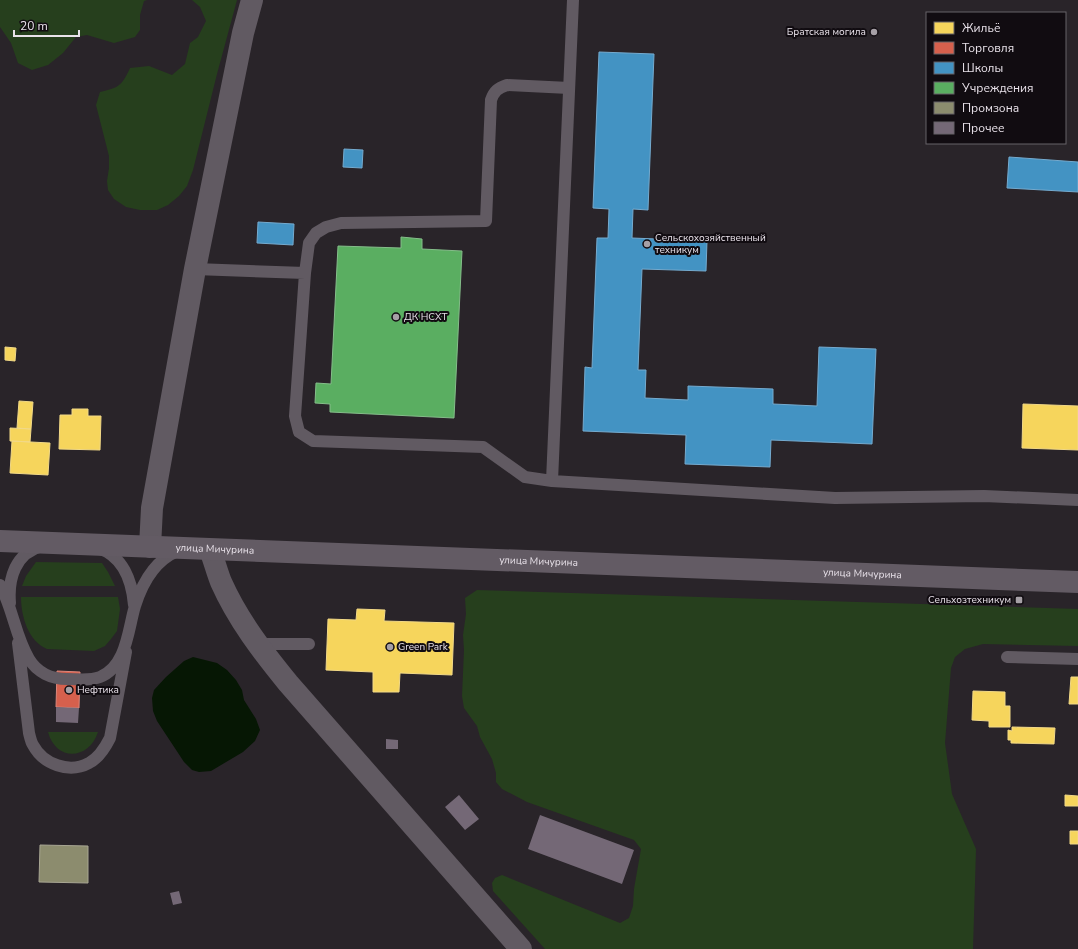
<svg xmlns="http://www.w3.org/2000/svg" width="1078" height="949" font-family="'Nunito Sans',sans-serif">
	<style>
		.green { fill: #263f1d }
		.water { fill: #061704 }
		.homes { fill: #f6d55c; stroke: #f2d987 }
		.shops { fill: #d6604d; stroke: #dc877c }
		.schools { fill: #4393c3; stroke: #75abcf }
		.public { fill: #5aae61; stroke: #85be8a }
		.industry { fill: #8c8c6e; stroke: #a8a693 }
		.building { fill: #746876 }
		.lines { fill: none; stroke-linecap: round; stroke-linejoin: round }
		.lane { stroke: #615a62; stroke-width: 12 }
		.street { stroke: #615a62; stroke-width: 22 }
		.primary { stroke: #635b64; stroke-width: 22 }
		.poi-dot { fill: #a6a0a6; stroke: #110c11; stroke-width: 1.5 }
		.labels { text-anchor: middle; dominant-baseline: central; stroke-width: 4; stroke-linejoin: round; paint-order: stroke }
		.poi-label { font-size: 10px; fill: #e9e2ea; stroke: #110c11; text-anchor: start }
		.street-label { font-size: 10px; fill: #e9e2ea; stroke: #110c11 }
	</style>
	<rect width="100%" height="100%" fill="#292429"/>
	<path class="green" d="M 0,0 L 147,0 L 144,1 L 140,15 L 140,30 L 135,37 L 114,43 L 87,35 L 76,37 L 63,53 L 48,65 L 32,70 L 18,63 L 11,43 L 0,27 Z
		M 192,0 L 237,0 L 217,74 L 193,170 L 187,186 L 179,196 L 168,205 L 157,210 L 140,210 L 126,207 L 114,199 L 108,190 L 107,181 L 109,168 L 109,156 L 96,105 L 100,92 C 118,88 122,86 130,68 L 149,66 L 172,75 L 185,64 L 190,43 L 198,37 L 206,21 L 200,7 Z
		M 36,562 L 102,563 L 108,572 L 115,586 L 22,586 L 26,576 Z
		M 477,590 L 1078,609 L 1078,646 L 983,644 L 965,649 L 955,657 L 951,668 L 945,743 L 952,794 L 976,849 L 973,949 L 545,949 L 493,891 L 492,883 L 495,878 L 502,875 L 620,923 L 629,918 L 633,906 L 634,889 L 641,849 L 634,840 L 527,802 L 502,789 L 496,782 L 496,773 L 492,759 L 480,737 L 477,726 L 464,708 L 462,696 L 464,650 L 463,635 L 466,614 L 465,598 Z
		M 21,597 L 118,597 L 120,609 L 117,631 L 111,639 L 105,646 L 94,651 L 47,649 C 28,641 21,616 21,597 Z
		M 48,732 L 98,732 C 89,760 56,762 48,732 Z"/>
	<path class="water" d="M 193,657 L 217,663 L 227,670 L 236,680 L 242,690 L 244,700 L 256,719 L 260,730 L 255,741 L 243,752 L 211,771 L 199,772 L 192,770 L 184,762 L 157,721 L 153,711 L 152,698 L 154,690 L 166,677 L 184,661 Z"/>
	<path class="homes" d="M 5,347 L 16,348 L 15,361 L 5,360 Z
		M 19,401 L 33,402 L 31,429 L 17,428 Z
		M 1023,404 L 1078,406 L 1078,450 L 1022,448 Z
		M 72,409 L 88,409 L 88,416 L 101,416 L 100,450 L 59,449 L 60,415 L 72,415 Z
		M 10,428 L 31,429 L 30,442 L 10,441 Z
		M 12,441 L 50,443 L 48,475 L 10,473 Z
		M 357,609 L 385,610 L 384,621 L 454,623 L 452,675 L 400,673 L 399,692 L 373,692 L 373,672 L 326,670 L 328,619 L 356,620 Z
		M 1071,677 L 1078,677 L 1078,704 L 1069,704 Z
		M 973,691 L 1005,692 L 1005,706 L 1010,706 L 1010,727 L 989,727 L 989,721 L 972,720 Z
		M 1012,727 L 1055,728 L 1054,744 L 1011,743 L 1011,740 L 1008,740 L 1008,730 L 1012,731 Z
		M 1065,795 L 1078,796 L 1078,806 L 1065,806 Z
		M 1070,831 L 1078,831 L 1078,844 L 1070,844 Z"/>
	<path class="shops" d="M 57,671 L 80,672 L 79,708 L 56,707 Z"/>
	<path class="schools" d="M 599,52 L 654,54 L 648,210 L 633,209 L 632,238 L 707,241 L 706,271 L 642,269 L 638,370 L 646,370 L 645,398 L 688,400 L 688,386 L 773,389 L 773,404 L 817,406 L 819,347 L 876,349 L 872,444 L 771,440 L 770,467 L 685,464 L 686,435 L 583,431 L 585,367 L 592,368 L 597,238 L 608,238 L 609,209 L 593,208 Z
		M 344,149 L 363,150 L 362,168 L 343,167 Z
		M 1009,157 L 1078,162 L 1078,192 L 1007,188 Z
		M 258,222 L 294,224 L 293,245 L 257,243 Z"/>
	<path class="public" d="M 401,237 L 422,239 L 422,249 L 462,251 L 454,418 L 330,412 L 330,404 L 315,403 L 316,383 L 331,384 L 338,246 L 401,248 Z"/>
	<path class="industry" d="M 40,845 L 88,846 L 88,883 L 39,882 Z"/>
	<path class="building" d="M 56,707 L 79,708 L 78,723 L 56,722 Z
		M 386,739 L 398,740 L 398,749 L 386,749 Z
		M 459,795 L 479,819 L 465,830 L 445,807 Z
		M 540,815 L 634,850 L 622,884 L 528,849 Z
		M 179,891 L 182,903 L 173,905 L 170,893 Z"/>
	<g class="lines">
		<path class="lane" d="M 569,88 L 507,85 C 498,88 494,91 491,100 L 486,221 L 341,223 L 326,227 L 316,233 L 309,243 L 305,273 L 295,416 L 299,432 L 313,441 L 483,447 L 525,477 L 552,481 L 835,498 L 984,496 L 1078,500
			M 195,269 L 305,273
			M 552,481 L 573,0
			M 98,548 C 123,556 132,581 134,605
			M 0,585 C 13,608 15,636 29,659 C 37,672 51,679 67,679 C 78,679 90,681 100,677 C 127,666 128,629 135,606 C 142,584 155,560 178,551
			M 10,603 C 8,579 15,553 42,546
			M 18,643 L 29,733 C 30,737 31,742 33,745 C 43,764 69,774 89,763 C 99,758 105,748 110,738 L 126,652
			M 256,644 L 309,644
			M 1007,657 L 1078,659"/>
		<path class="street" d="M 150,547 L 152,508 L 195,269 L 243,33 L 252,0
			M 210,550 C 214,560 217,572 221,582 C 238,620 262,651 288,683 L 521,949"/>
		<path class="primary" id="s1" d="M 0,541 L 1078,582"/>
	</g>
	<g class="poi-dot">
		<circle cx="874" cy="32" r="4"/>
		<circle cx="647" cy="244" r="4"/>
		<circle cx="396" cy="317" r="4"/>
		<rect x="1015" y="596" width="8" height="8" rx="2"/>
		<circle cx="390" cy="647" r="4"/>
		<circle cx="69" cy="690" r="4"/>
	</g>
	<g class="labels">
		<g class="poi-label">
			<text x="866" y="32" text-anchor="end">Братская могила</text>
			<text x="655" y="238">Сельскохозяйственный<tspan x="655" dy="12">техникум</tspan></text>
			<text x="404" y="317">ДК НСХТ</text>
			<text x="1011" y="600" text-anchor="end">Сельхозтехникум</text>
			<text x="398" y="647">Green Park</text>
			<text x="77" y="690">Нефтика</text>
		</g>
		<g class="street-label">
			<text stroke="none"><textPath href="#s1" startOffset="215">улица Мичурина</textPath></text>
			<text stroke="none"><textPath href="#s1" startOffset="539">улица Мичурина</textPath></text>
			<text stroke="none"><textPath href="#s1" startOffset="863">улица Мичурина</textPath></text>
		</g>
	</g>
	<rect x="926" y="12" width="140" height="132" fill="#110c11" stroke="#676268"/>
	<rect x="934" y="22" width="20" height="12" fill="#f6d55c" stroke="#676268"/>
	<text x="962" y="32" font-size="12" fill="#e9e2ea">Жильё</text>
	<rect x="934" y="42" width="20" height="12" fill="#d6604d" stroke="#676268"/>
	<text x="962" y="52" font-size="12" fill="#e9e2ea">Торговля</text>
	<rect x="934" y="62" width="20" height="12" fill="#4393c3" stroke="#676268"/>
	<text x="962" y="72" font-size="12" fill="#e9e2ea">Школы</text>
	<rect x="934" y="82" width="20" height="12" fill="#5aae61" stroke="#676268"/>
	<text x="962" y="92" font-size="12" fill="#e9e2ea">Учреждения</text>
	<rect x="934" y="102" width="20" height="12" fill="#8c8c6e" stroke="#676268"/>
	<text x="962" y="112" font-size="12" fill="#e9e2ea">Промзона</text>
	<rect x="934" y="122" width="20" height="12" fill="#746876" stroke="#676268"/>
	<text x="962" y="132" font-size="12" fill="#e9e2ea">Прочее</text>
	<path d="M14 30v6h65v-6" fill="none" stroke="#e9e2ea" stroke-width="2"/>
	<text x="20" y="30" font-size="12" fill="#e9e2ea" stroke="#110c11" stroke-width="3" paint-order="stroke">20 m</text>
</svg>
